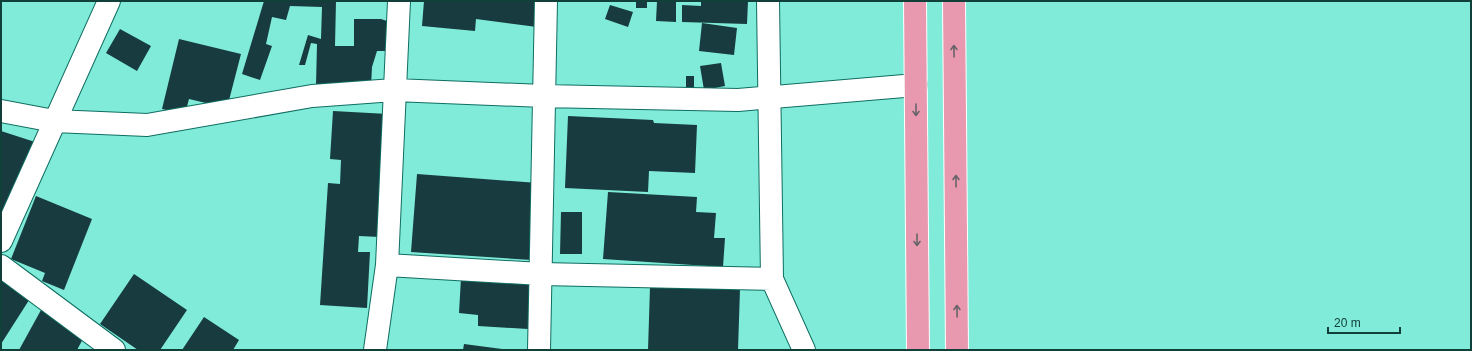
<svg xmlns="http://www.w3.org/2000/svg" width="1472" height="351" font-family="Helvetica,sans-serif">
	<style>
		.building { fill: #173b3e }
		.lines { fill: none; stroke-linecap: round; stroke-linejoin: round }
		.minor-casing { stroke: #0f6d61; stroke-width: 24 }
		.highway-casing { stroke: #fff; stroke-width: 24 }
		.minor { stroke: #fff; stroke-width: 22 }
		.highway { stroke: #e899af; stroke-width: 22 }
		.oneway { stroke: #676469 }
	</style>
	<rect width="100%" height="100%" fill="#80ebd9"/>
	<path class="building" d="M 264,1 L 336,1 L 335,46 L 354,46 L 354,19 L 381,19 L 393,23 L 393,51 L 377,51 L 372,67 L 371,86 L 316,85 L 317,44 L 311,43 L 305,65 L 299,65 L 308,35 L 321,39 L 322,7 L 290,6 L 286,20 L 272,17 L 266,44 L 272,46 L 260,80 L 242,74 Z
		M 424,1 L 540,1 L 537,27 L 476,19 L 475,31 L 422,26 Z
		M 636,1 L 647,1 L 647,8 L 636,8 Z
		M 657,1 L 676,1 L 676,22 L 656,21 Z
		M 701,1 L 748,1 L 747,24 L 682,22 L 682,5 L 701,6 Z
		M 610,5 L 633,12 L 628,27 L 605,19 Z
		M 702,23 L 737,28 L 734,55 L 699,51 Z
		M 120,29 L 151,46 L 137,71 L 106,53 Z
		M 179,39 L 241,54 L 227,108 L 189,99 L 185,114 L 162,109 Z
		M 721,63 L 725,86 L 704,90 L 700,66 Z
		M 686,76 L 694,76 L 694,94 L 686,94 Z
		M 333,111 L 388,114 L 380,237 L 359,236 L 358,252 L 370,252 L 367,308 L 320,305 L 328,183 L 340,184 L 341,160 L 330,159 Z
		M 568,116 L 653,120 L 654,123 L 697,125 L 695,173 L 649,171 L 648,192 L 565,188 Z
		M 1,131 L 35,142 L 1,222 Z
		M 417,174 L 538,183 L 532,260 L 411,252 Z
		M 608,192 L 697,197 L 696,212 L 716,213 L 714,238 L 725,238 L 723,267 L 603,259 Z
		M 36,196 L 92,219 L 64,290 L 42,281 L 45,273 L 11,259 Z
		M 561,212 L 582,212 L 582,254 L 560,254 Z
		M 134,274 L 187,310 L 160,350 L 138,350 L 100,324 Z
		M 1,278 L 31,297 L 1,344 Z
		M 461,278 L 532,284 L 528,329 L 478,326 L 478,315 L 459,313 Z
		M 650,287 L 740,289 L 738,350 L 648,350 Z
		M 41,310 L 85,335 L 77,350 L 19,350 Z
		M 204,317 L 239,340 L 233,350 L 182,350 Z
		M 464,344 L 502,349 L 502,350 L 463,350 Z"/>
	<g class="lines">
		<g class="minor-casing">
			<path id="minor" d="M 768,1 L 772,279 L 804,350
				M 1,111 L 54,121 L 147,125 L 312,96 L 394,90 L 543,96 L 738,100 L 916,85
				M 1,241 L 109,1
				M 387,265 L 541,274 L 772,279
				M 1,266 L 114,350
				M 375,350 L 387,265 L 399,1
				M 539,350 L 546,1"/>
		</g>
		<g class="highway-casing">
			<path id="highway" d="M 915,1 L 918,350
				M 954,1 L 957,350"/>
		</g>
		<use href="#minor" class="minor"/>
		<use href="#highway" class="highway"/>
	</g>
	<defs><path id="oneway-shaft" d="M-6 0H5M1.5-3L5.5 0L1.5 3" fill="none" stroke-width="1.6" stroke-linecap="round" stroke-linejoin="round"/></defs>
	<g class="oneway">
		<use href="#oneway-shaft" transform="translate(954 51) rotate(-91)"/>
		<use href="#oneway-shaft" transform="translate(916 110) rotate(90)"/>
		<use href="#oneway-shaft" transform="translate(956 181) rotate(-91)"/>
		<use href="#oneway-shaft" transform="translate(917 240) rotate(90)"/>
		<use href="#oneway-shaft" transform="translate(957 311) rotate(-91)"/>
	</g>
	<rect width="1472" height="351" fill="none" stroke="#11403a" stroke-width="4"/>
	<path d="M1328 327v6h72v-6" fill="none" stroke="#11403a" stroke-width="2"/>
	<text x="1334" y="327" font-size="12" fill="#11403a" stroke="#80ebd9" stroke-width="3" paint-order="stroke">20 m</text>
</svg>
